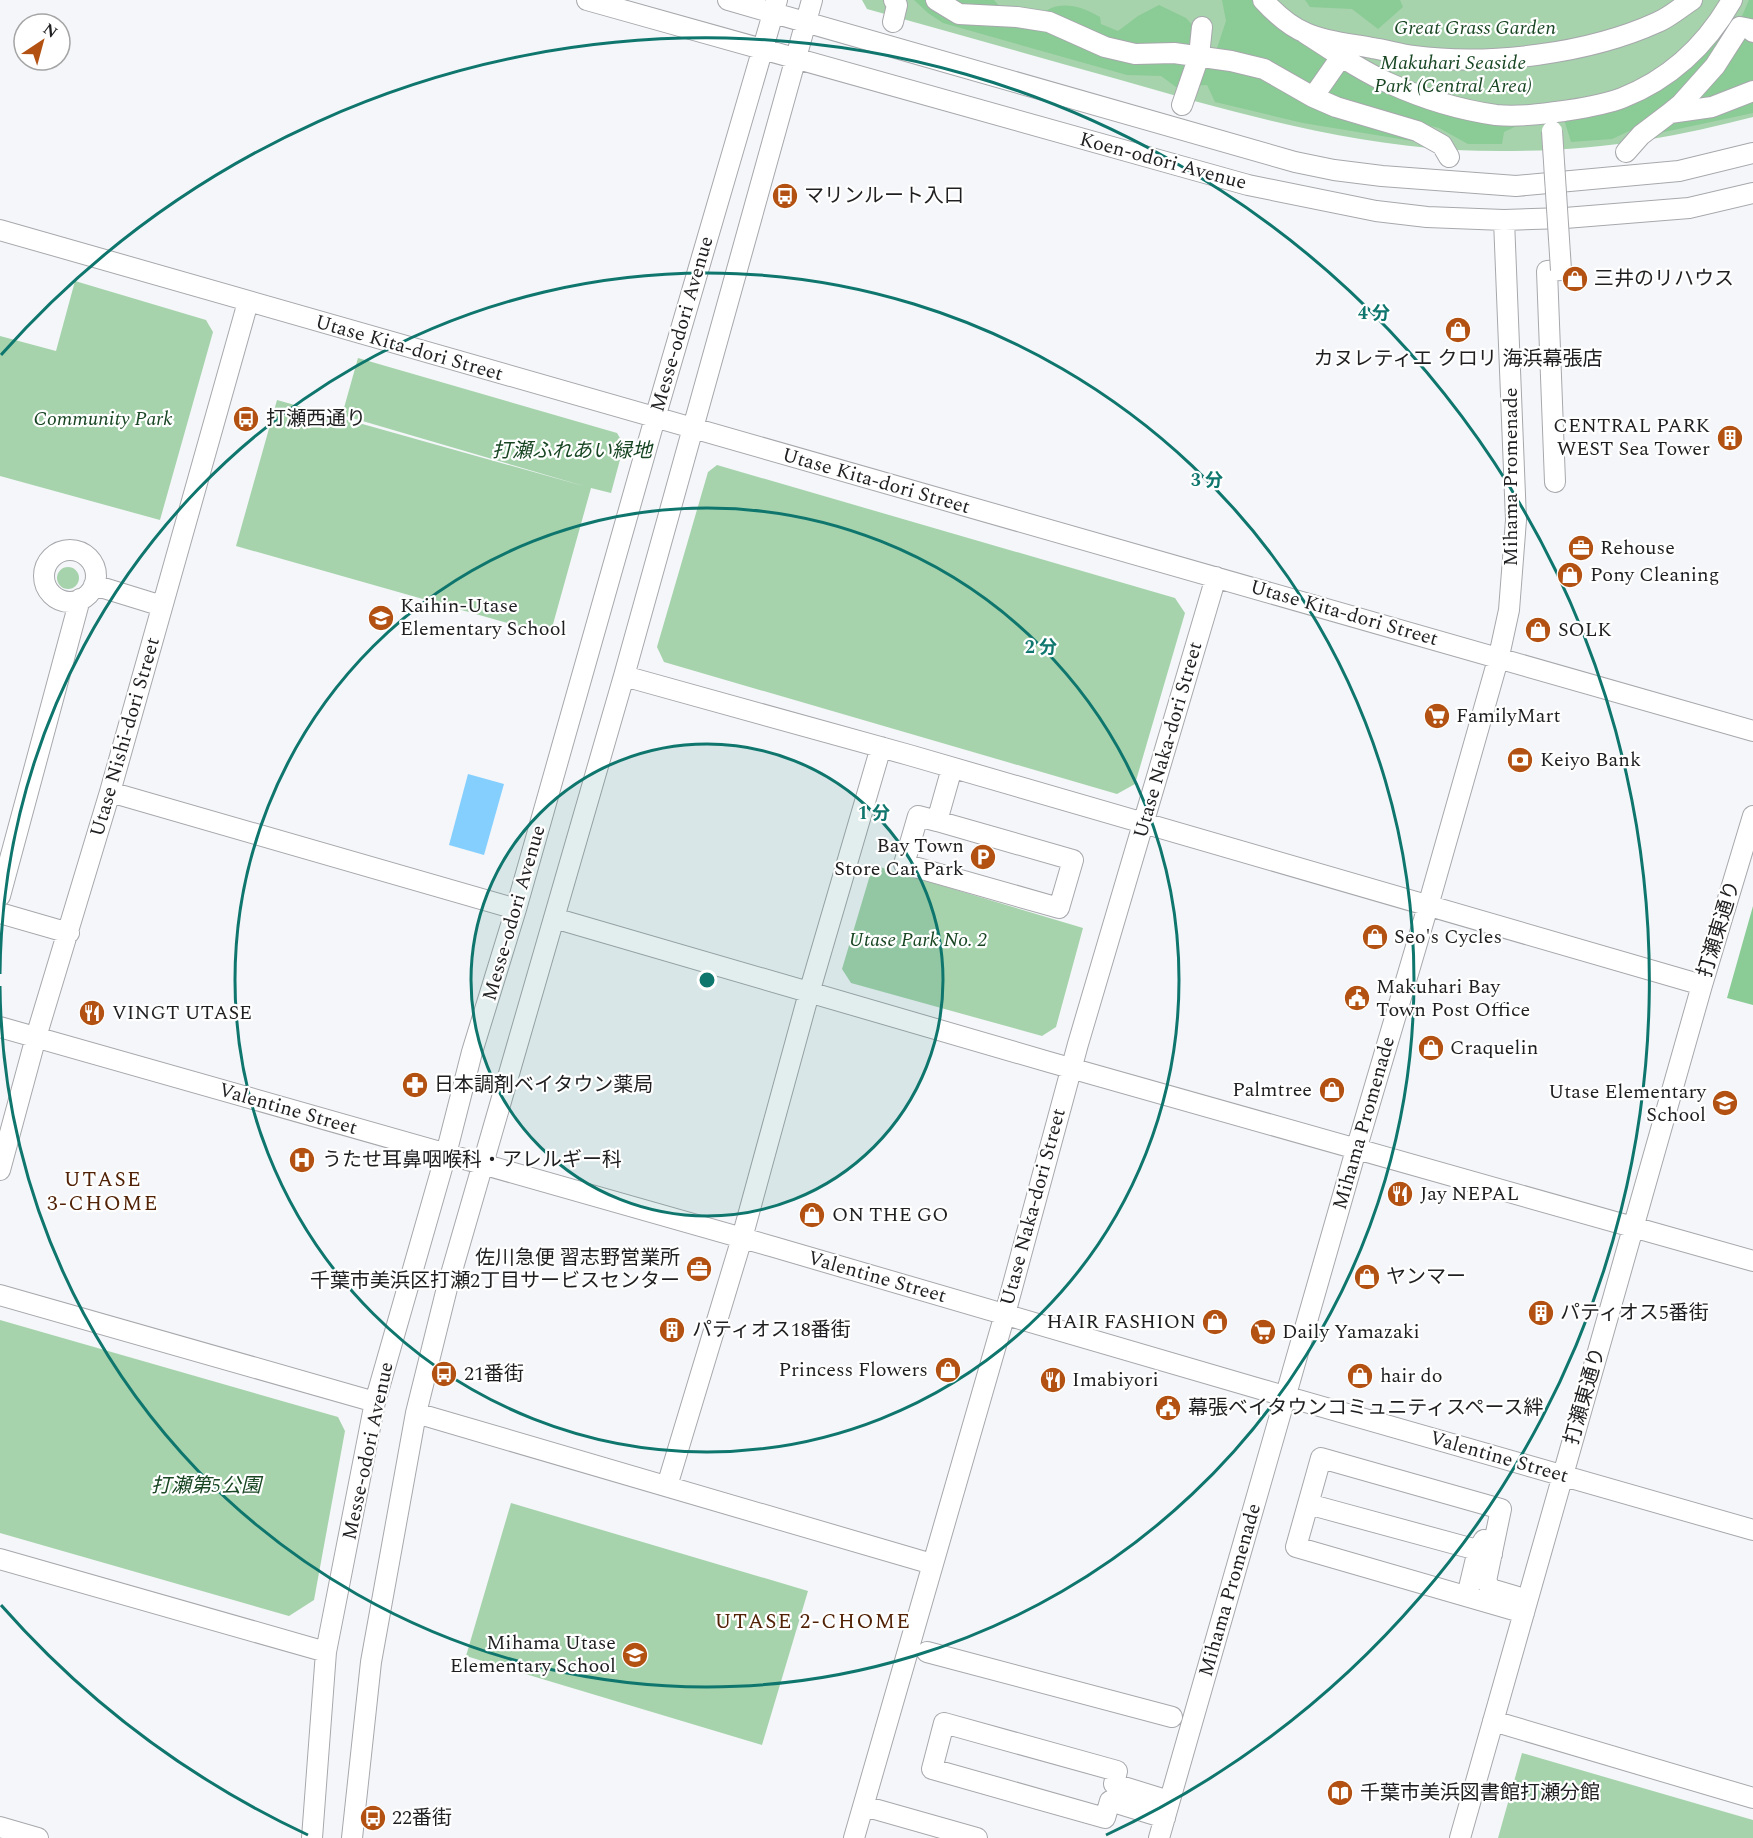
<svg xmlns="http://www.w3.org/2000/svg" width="1753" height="1838" font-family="Spectral,'Noto Sans JP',serif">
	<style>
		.green { fill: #a6d3ac }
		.forest { fill: #8bcb96 }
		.water { fill: #85cffe }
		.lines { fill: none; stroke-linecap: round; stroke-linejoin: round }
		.minor-casing { stroke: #a7a8ac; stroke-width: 22 }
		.minor { stroke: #fff; stroke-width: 20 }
		.minor-bridge-casing { stroke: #a7a8ac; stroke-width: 22; stroke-linecap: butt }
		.minor-bridge { stroke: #fff; stroke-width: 20 }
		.ring { fill: none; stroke: #0f766e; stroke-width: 3 }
		.labels { text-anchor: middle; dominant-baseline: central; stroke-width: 4.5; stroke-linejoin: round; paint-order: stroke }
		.park-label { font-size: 20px; font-style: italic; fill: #184623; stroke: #fff }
		.street-label { font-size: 20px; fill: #1f1f21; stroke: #fff }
		.poi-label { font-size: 20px; fill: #1f1f21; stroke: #fff; text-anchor: start }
		.neighbourhood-label { font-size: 21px; letter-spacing: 1.5px; fill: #512206; stroke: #fff }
		.centre { fill: #0f766e; stroke: #fff; stroke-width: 3 }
		.ring-label { font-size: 18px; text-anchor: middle; font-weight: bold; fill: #0f766e; stroke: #fff; stroke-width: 4.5; stroke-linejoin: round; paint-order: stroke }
	</style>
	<rect width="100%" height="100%" fill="#f4f6f9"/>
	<path class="green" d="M 862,0 L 1753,0 L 1753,117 C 1718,126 1682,134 1646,140 C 1584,150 1518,153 1455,150 C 1339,143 1228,111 1117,79 C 1034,56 950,32 867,9 Z
		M 75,281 L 206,320 L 213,332 L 160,520 L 0,476 L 0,336 L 56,351 Z
		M 358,358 L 617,433 L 624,445 L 611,493 L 591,488 L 550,635 L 236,546 L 277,400 L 587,487 L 342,415 Z
		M 717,465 L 1175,598 L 1185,613 L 1135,784 L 1117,794 L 664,662 L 657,647 L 708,472 Z
		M57 578a11 11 0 1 1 22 0a11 11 0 1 1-22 0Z
		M 873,865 L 1083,928 L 1056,1027 L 1042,1036 L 851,983 L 842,969 Z
		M 0,1320 L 338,1417 L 345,1431 L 314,1600 L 289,1616 L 0,1533 Z
		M 511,1503 L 808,1591 L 762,1745 L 466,1656 Z
		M 1522,1753 L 1753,1820 L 1753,1838 L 1498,1838 Z"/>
	<path class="forest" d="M 914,0 L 994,0 L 1001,8 L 1040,15 C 1057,0 1078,4 1100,17 L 1101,24 L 1118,31 L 1138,16 L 1159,5 L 1186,18 L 1199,32 L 1190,43 L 1202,64 L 1215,54 L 1226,21 L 1222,0 L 1262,0 L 1404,94 L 1529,120 L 1504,132 L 1502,144 L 1468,144 L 1439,128 L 1422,124 L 1430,144 L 1303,123 L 1215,102 L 1207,85 L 1176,87 L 1161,76 L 1127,75 L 943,23 L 928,13 Z
		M 1305,0 L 1400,0 L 1403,7 L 1378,29 L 1352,9 L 1310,7 Z
		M 1749,0 L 1753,0 L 1753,113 L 1650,135 L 1651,121 L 1612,139 L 1571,142 L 1563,116 L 1679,75 L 1733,17 L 1742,16 Z
		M 1753,906 L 1753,1005 L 1727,998 Z"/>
	<path class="water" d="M 468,774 L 504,784 L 484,855 L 449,845 Z"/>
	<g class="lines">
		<g class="minor-casing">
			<path id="minor" d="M 587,0 L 1248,185 L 1376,211 L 1427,217 L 1504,220 L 1565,218 L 1689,208 L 1753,193
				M 728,0 L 1295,162 L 1334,170 L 1382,176 L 1516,186 L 1679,171 L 1753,153
				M 936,0 L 959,14 L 1017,17 L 1049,22 L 1105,47 L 1135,54 L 1174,53 L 1231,61 L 1264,69 L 1313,97 L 1336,107 L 1417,131 L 1442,145 L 1449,157
				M 1263,0 C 1274,12 1291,27 1306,33 C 1326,42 1351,44 1372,48 C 1386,50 1399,54 1413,56 C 1489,66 1588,54 1658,22 C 1670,17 1681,7 1692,0
				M 893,22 L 897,5 L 894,0
				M 1305,33 C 1333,51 1361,71 1391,84 C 1424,99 1461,110 1496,115 C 1519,117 1542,114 1564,111 C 1583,108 1604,105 1622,98 C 1670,79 1707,44 1732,0
				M 1313,97 L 1341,57
				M 1182,105 L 1199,56 L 1202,27
				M 1670,113 L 1681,104 L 1715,66 L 1740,27 L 1750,29 L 1753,32
				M 1626,152 L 1641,135 L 1670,113 L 1712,107 L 1753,91
				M 0,230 C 584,399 1170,560 1753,731
				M 1555,482 L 1547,271 L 1561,270
				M44 576a26 26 0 1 1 52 0a26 26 0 1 1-52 0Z
				M 94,585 L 162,606
				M 624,676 L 909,755 L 1702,985
				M 110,792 L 516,909
				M 937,821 L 918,816 L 904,864 L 1059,908 L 1073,860 L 937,821 L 952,768
				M 0,896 L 80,599
				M 0,913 L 69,933
				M 554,918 L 1049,1062 L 1753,1261
				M 0,1027 L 774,1247 L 1260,1389 L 1753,1530
				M 0,1170 L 36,1037 L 110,792 L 248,302
				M 0,1295 L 375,1402
				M 416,1413 L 932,1564
				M 667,1486 L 742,1238 L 809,993 L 881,747
				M 1308,1504 L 1492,1554
				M 1501,1509 L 1321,1458 L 1296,1547 L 1524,1613
				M 1501,1509 L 1486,1581 L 1491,1589 L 1518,1597
				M 0,1559 L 326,1652
				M 1467,1596 L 1478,1550 L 1484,1540
				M 927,1652 L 1172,1717
				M 1493,1721 L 1753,1798
				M 864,1806 L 977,1838
				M 1165,1818 L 1110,1801 L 1105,1818 L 932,1769 L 944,1723 L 1117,1771 L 1114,1784 L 1169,1801
				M 0,1827 L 38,1838
				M 312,1838 L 326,1652 L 375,1402 L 446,1154 L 472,1052 L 516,909 L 655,418 L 777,0
				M 352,1838 L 371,1662 L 416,1413 L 447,1288 L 624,676 L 812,0
				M 854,1838 L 1005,1314 L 1078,1044 L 1216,577
				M 1159,1838 L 1356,1150 L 1428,906 L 1499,656 L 1509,610 L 1516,520 L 1504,220
				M 1460,1838 L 1702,985 L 1753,816"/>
		</g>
		<use href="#minor" class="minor"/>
		<g class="minor-bridge-casing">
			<path id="minor-bridge" d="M 1552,131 L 1561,270"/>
		</g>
		<use href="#minor-bridge" class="minor-bridge"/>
	</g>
	<circle cx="707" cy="980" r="236" fill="#0f766e" fill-opacity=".12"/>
	<g class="ring">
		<circle cx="707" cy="980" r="236"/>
		<circle cx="707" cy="980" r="472"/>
		<path d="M0 974A707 707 0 1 1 0 986"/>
		<path d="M308 1835A943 943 0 0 1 1 1605M1 355A943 943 0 1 1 1106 1835"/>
	</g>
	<defs>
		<g id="bus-disc" transform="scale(1.35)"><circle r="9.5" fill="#b25111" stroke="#fff"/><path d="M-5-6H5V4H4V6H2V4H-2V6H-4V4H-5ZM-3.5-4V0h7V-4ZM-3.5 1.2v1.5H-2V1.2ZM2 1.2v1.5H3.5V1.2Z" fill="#fff"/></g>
		<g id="shop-disc" transform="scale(1.35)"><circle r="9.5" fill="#b25111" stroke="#fff"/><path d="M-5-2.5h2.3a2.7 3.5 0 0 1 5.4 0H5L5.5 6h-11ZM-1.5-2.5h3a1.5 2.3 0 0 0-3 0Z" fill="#fff"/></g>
		<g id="building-disc" transform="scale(1.35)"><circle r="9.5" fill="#b25111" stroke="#fff"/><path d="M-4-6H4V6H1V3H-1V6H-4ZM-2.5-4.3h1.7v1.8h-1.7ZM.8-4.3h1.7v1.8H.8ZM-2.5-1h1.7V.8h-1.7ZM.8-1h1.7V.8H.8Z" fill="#fff"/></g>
		<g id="office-disc" transform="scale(1.35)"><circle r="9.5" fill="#b25111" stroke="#fff"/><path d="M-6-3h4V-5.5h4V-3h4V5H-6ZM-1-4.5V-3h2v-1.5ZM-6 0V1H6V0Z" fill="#fff"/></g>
		<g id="school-disc" transform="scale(1.35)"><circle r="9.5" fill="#b25111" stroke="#fff"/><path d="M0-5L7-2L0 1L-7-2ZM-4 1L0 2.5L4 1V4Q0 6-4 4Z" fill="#fff"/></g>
		<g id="supermarket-disc" transform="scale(1.35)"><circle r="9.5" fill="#b25111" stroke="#fff"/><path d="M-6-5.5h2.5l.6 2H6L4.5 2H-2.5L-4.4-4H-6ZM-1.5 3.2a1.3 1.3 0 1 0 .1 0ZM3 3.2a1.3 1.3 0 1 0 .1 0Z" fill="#fff"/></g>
		<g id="bank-disc" transform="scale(1.35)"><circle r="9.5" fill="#b25111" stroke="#fff"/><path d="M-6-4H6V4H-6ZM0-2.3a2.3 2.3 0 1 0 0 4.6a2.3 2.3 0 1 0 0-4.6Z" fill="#fff"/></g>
		<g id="parking-disc" transform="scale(1.35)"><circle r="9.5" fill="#b25111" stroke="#fff"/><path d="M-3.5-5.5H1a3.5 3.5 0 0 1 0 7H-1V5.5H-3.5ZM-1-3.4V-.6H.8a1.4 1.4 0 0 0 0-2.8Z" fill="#fff"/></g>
		<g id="civic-disc" transform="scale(1.35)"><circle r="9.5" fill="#b25111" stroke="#fff"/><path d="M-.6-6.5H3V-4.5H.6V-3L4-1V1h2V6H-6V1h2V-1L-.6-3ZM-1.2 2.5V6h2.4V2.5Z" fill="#fff"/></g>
		<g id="restaurant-disc" transform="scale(1.35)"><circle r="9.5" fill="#b25111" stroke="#fff"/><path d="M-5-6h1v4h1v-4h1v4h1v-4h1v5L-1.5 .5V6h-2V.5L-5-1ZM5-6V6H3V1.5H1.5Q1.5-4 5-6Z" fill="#fff"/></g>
		<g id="pharmacy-disc" transform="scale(1.35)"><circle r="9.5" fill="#b25111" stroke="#fff"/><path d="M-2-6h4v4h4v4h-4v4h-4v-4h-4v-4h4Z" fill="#fff"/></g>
		<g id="hospital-disc" transform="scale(1.35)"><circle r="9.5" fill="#b25111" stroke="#fff"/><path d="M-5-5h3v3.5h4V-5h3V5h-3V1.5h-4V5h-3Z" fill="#fff"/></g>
		<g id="library-disc" transform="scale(1.35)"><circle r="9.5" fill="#b25111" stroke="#fff"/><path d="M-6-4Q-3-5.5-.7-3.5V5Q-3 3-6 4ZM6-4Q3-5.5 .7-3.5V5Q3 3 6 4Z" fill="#fff"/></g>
	</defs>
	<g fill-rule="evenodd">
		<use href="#bus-disc" x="785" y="196"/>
		<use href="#shop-disc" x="1575" y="279"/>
		<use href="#shop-disc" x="1458" y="330"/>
		<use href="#bus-disc" x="246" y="419"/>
		<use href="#building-disc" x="1730" y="438"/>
		<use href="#office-disc" x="1581" y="548"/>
		<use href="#shop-disc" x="1570" y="575"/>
		<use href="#school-disc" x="381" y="618"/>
		<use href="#shop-disc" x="1538" y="630"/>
		<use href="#supermarket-disc" x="1437" y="716"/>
		<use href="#bank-disc" x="1520" y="760"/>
		<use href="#parking-disc" x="983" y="857"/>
		<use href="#shop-disc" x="1375" y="937"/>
		<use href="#civic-disc" x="1357" y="998"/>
		<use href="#restaurant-disc" x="92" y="1013"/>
		<use href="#shop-disc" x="1431" y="1048"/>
		<use href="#pharmacy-disc" x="415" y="1085"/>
		<use href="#shop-disc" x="1332" y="1090"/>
		<use href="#school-disc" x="1725" y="1103"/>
		<use href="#hospital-disc" x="302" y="1160"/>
		<use href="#restaurant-disc" x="1400" y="1194"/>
		<use href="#shop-disc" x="812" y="1215"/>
		<use href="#office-disc" x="699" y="1269"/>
		<use href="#shop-disc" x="1367" y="1277"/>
		<use href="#building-disc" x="1541" y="1313"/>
		<use href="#shop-disc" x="1215" y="1322"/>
		<use href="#building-disc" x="672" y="1330"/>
		<use href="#supermarket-disc" x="1263" y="1332"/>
		<use href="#shop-disc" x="948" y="1370"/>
		<use href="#bus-disc" x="444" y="1374"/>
		<use href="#shop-disc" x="1360" y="1376"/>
		<use href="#restaurant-disc" x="1053" y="1380"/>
		<use href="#civic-disc" x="1168" y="1408"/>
		<use href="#school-disc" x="635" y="1655"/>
		<use href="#library-disc" x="1340" y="1793"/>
		<use href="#bus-disc" x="373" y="1818"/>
	</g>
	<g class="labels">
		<g class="park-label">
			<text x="1475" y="28">Great Grass Garden</text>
			<text x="1453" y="63">Makuhari Seaside<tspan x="1453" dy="23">Park (Central Area)</tspan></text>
			<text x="103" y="419">Community Park</text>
			<text x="572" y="451">打瀬ふれあい緑地</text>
			<text x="918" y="940">Utase Park No. 2</text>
			<text x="206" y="1486">打瀬第5公園</text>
		</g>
		<g class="street-label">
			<text transform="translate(1163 161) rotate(15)">Koen-odori Avenue</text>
			<text transform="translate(682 324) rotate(-74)">Messe-odori Avenue</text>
			<text transform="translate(409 348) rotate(16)">Utase Kita-dori Street</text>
			<text transform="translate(1511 477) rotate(-90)">Mihama Promenade</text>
			<text transform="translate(876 481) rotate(16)">Utase Kita-dori Street</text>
			<text transform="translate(1344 613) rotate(16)">Utase Kita-dori Street</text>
			<text transform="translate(125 737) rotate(-74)">Utase Nishi-dori Street</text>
			<text transform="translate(1168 740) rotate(-74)">Utase Naka-dori Street</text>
			<text transform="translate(514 913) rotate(-74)">Messe-odori Avenue</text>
			<text transform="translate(1719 929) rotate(-73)">打瀬東通り</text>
			<text transform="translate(288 1109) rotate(16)">Valentine Street</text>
			<text transform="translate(1364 1123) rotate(-74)">Mihama Promenade</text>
			<text transform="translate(1033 1207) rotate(-75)">Utase Naka-dori Street</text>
			<text transform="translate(877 1277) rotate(16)">Valentine Street</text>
			<text transform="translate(1585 1396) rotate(-74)">打瀬東通り</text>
			<text transform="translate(368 1451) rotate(-78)">Messe-odori Avenue</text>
			<text transform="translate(1499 1457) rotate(16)">Valentine Street</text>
			<text transform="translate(1230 1590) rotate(-74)">Mihama Promenade</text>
		</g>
		<g class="poi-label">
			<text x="804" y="196">マリンルート入口</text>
			<text x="1594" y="279">三井のリハウス</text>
			<text x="1458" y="359" text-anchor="middle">カヌレティエ クロリ 海浜幕張店</text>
			<text x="266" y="419">打瀬西通り</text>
			<text x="1710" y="426" text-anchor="end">CENTRAL PARK<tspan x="1710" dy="23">WEST Sea Tower</tspan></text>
			<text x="1600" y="548">Rehouse</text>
			<text x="1590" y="575">Pony Cleaning</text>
			<text x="400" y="606">Kaihin-Utase<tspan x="400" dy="23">Elementary School</tspan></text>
			<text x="1558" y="630">SOLK</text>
			<text x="1456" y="716">FamilyMart</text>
			<text x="1540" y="760">Keiyo Bank</text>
			<text x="964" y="846" text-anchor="end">Bay Town<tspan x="964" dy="23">Store Car Park</tspan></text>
			<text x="1394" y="937">Seo's Cycles</text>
			<text x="1376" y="987">Makuhari Bay<tspan x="1376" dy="23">Town Post Office</tspan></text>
			<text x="112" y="1013">VINGT UTASE</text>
			<text x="1450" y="1048">Craquelin</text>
			<text x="434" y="1085">日本調剤ベイタウン薬局</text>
			<text x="1312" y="1090" text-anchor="end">Palmtree</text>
			<text x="1706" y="1092" text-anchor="end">Utase Elementary<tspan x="1706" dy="23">School</tspan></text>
			<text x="322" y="1160">うたせ耳鼻咽喉科・アレルギー科</text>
			<text x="1420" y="1194">Jay NEPAL</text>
			<text x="832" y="1215">ON THE GO</text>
			<text x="680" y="1258" text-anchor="end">佐川急便 習志野営業所<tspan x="680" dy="23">千葉市美浜区打瀬2丁目サービスセンター</tspan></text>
			<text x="1386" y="1277">ヤンマー</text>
			<text x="1560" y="1313">パティオス5番街</text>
			<text x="1196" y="1322" text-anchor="end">HAIR FASHION</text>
			<text x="692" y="1330">パティオス18番街</text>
			<text x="1282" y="1332">Daily Yamazaki</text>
			<text x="928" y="1370" text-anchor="end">Princess Flowers</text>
			<text x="464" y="1374">21番街</text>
			<text x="1380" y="1376">hair do</text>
			<text x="1072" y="1380">Imabiyori</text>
			<text x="1188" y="1408">幕張ベイタウンコミュニティスペース絆</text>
			<text x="616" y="1643" text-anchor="end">Mihama Utase<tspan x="616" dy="23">Elementary School</tspan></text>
			<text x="1360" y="1793">千葉市美浜図書館打瀬分館</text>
			<text x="392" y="1818">22番街</text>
		</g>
		<g class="neighbourhood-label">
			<text x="103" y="1180">UTASE<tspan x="103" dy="24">3-CHOME</tspan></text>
			<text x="813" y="1622">UTASE 2-CHOME</text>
		</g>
	</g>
	<circle cx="707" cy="980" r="9" class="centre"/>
	<g class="ring-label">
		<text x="1374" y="319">4 分</text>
		<text x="1207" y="486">3 分</text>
		<text x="1041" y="653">2 分</text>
		<text x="874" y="819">1 分</text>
	</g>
	<g transform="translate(42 42) rotate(36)"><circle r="28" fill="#ffffff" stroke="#a5a5a6" stroke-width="1.5"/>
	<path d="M0-4.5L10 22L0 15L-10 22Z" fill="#b25111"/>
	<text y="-9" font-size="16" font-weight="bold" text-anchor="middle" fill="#1f1f21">N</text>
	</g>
</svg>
